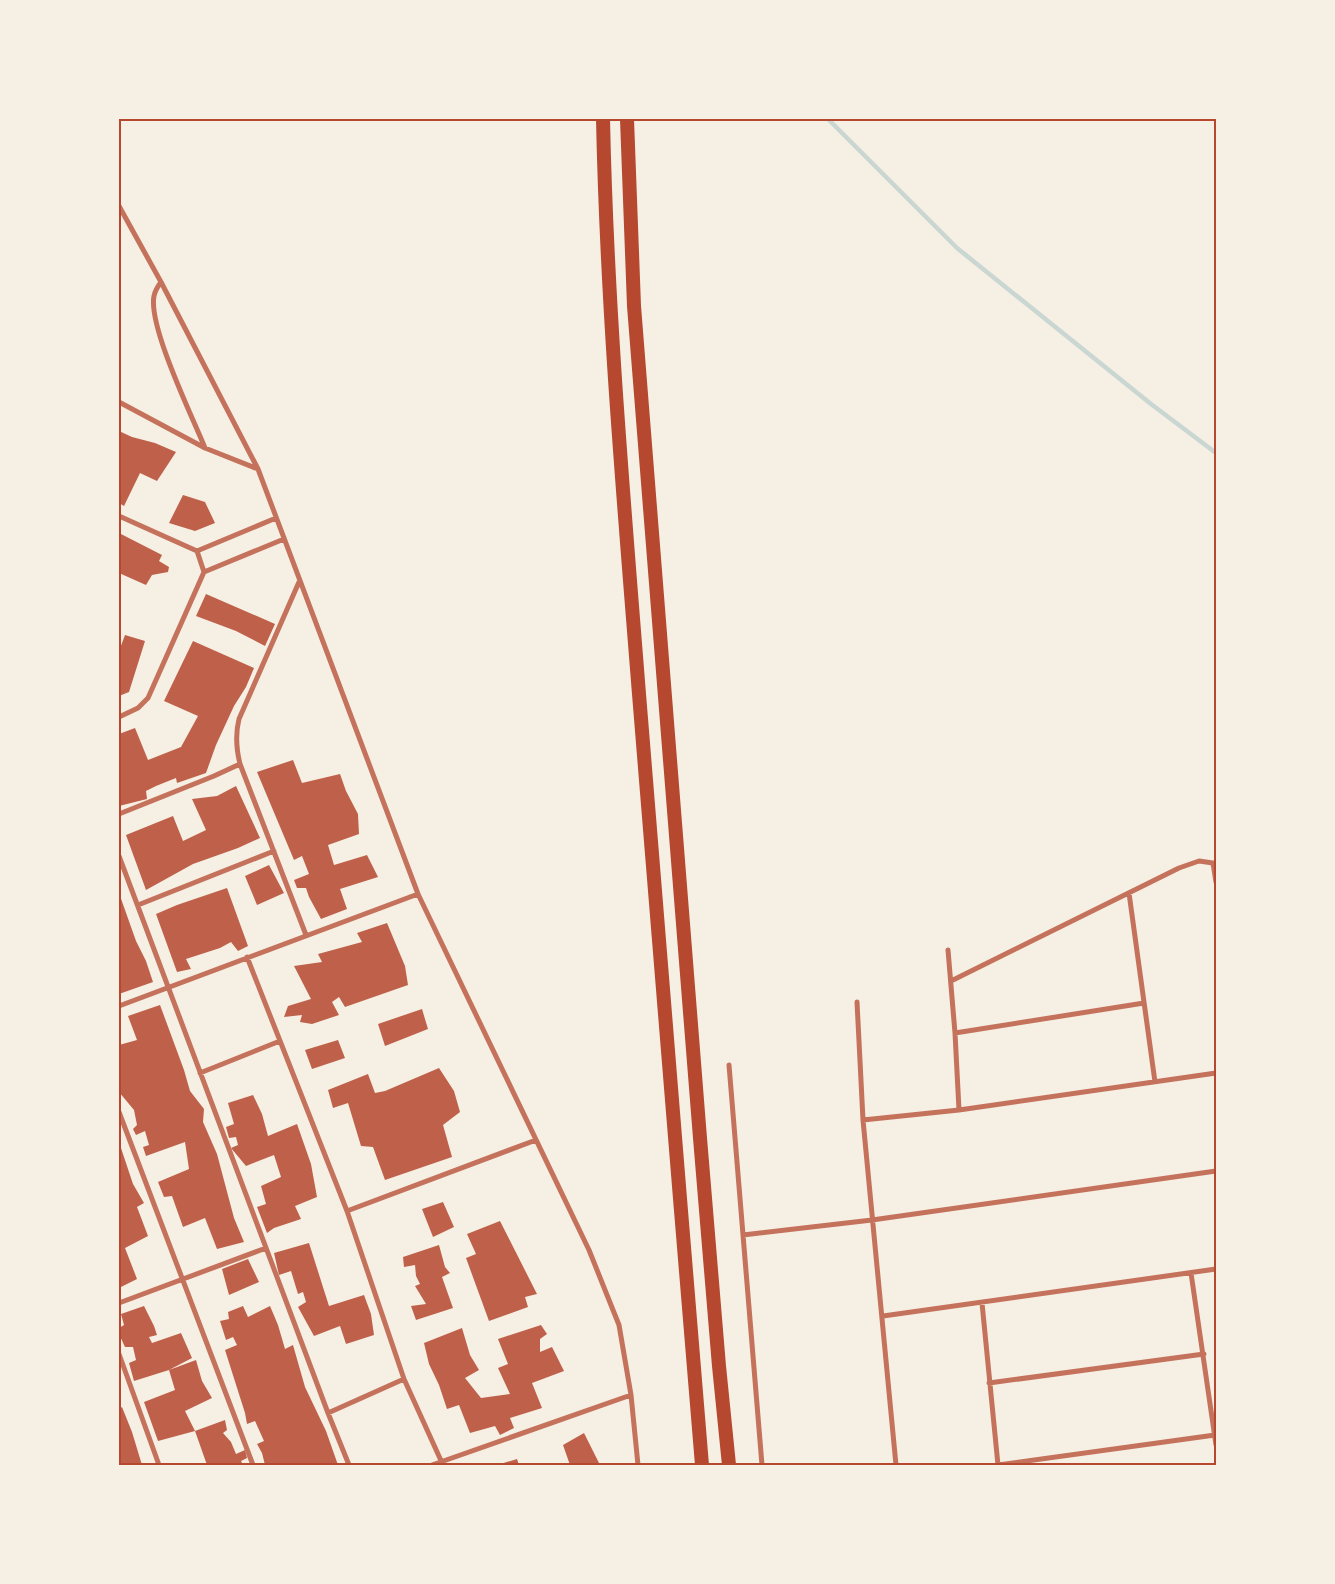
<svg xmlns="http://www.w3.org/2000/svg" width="1335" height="1584" font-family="Montserrat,sans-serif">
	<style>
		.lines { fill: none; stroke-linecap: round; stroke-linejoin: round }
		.stream { stroke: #c9d6d2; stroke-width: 4.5 }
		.building { fill: #bf614a }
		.minor { stroke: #c5725c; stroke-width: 5 }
		.trunk { stroke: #b5482f; stroke-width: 14 }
		.neatline { fill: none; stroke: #b5482f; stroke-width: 2 }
	</style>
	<rect width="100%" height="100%" fill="#f6efe4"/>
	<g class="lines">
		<path class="stream" d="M 828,119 L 957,248 L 1151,404 L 1216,453"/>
	</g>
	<path class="building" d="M 119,431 L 132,437 L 155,443 L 176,452 L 157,481 L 140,473 L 124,506 L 119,503 Z
		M 183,495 L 205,502 L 215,523 L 195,531 L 169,523 Z
		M 119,533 L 162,555 L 159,561 L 169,567 L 168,572 L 152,575 L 146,585 L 119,573 Z
		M 206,594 L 275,624 L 265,646 L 236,631 L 196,616 Z
		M 125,635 L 145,641 L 129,692 L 119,696 L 119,651 Z
		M 193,641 L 254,668 L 246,687 L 234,706 L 216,745 L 206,773 L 177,783 L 176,778 L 156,786 L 146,791 L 147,799 L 119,806 L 119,734 L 135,728 L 148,760 L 181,747 L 198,716 L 164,701 Z
		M 293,760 L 302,783 L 340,774 L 346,791 L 358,814 L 359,834 L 328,845 L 334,865 L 367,855 L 378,877 L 340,889 L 347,909 L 321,919 L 309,897 L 306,888 L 297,888 L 294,880 L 309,874 L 302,856 L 294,860 L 257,772 Z
		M 236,786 L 260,838 L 238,848 L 193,864 L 146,890 L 126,835 L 173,816 L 183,841 L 206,830 L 192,799 L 217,796 Z
		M 269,865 L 284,893 L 257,905 L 245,876 Z
		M 227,888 L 248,946 L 238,951 L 231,942 L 220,948 L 186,959 L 191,969 L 177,972 L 156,914 L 177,905 Z
		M 119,893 L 136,941 L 146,961 L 153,982 L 119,994 Z
		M 387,923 L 405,966 L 408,985 L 345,1007 L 339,997 L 332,1002 L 339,1015 L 312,1024 L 300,1022 L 302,1015 L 284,1017 L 288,1006 L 311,999 L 294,966 L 322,962 L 318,954 L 362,942 L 357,933 Z
		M 160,1005 L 184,1070 L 190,1091 L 204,1109 L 203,1122 L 217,1154 L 234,1218 L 244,1242 L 217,1249 L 205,1218 L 183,1227 L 172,1196 L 164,1197 L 158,1182 L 189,1169 L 185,1142 L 146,1156 L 143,1147 L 149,1145 L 145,1131 L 136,1135 L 133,1129 L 137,1125 L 134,1110 L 119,1092 L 119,1045 L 137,1040 L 128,1016 Z
		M 422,1009 L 428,1029 L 385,1046 L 378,1024 Z
		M 338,1040 L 345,1058 L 312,1069 L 305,1050 Z
		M 439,1068 L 454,1091 L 460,1112 L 443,1125 L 452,1157 L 385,1180 L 373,1147 L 361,1146 L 348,1103 L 333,1108 L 328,1090 L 368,1074 L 375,1093 L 385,1091 Z
		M 253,1095 L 262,1114 L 268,1136 L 297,1124 L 311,1164 L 317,1197 L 295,1206 L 301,1219 L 274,1228 L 267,1233 L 257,1207 L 266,1204 L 261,1186 L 281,1177 L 274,1155 L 246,1166 L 231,1148 L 238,1145 L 236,1137 L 229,1138 L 226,1127 L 234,1124 L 228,1103 Z
		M 119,1142 L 133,1184 L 144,1203 L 137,1207 L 148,1236 L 125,1248 L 137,1279 L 119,1288 Z
		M 443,1202 L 454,1227 L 433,1237 L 422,1209 Z
		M 500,1221 L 537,1294 L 525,1297 L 528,1307 L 489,1321 L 466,1258 L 476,1254 L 467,1234 Z
		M 309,1243 L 329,1306 L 364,1295 L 371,1314 L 374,1335 L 346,1344 L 340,1326 L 314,1336 L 298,1307 L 306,1302 L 303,1292 L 298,1294 L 291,1271 L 279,1275 L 274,1253 Z
		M 439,1245 L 445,1267 L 450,1273 L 442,1277 L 453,1308 L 416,1320 L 411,1306 L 426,1304 L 415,1286 L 420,1284 L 416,1276 L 415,1265 L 404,1267 L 403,1257 Z
		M 248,1259 L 259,1282 L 229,1295 L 222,1269 Z
		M 144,1306 L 154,1326 L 157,1335 L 149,1337 L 152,1343 L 181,1333 L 192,1358 L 169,1370 L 196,1360 L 202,1381 L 212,1398 L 185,1411 L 195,1431 L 158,1441 L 144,1402 L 175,1390 L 169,1370 L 134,1381 L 129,1363 L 136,1360 L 133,1347 L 125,1347 L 119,1334 L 119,1328 L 124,1325 L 121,1314 Z
		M 243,1306 L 248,1317 L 270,1306 L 278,1325 L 285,1349 L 293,1345 L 305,1387 L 326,1431 L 338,1465 L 265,1465 L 262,1453 L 257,1444 L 264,1441 L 255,1421 L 247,1424 L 245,1413 L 225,1350 L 237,1345 L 233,1337 L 226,1340 L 220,1321 L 229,1319 L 228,1312 Z
		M 541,1325 L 547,1334 L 540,1339 L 540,1352 L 552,1347 L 564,1371 L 532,1383 L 542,1408 L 510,1418 L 514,1428 L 500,1435 L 495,1426 L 470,1433 L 459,1405 L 447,1409 L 439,1385 L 429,1364 L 424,1343 L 462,1328 L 470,1355 L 479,1370 L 465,1378 L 481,1398 L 510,1394 L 498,1368 L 508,1364 L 498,1339 Z
		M 122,1407 L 132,1432 L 142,1465 L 119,1465 L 119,1409 Z
		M 225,1420 L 227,1430 L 223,1433 L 231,1442 L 236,1454 L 245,1450 L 247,1458 L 241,1461 L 243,1465 L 207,1465 L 195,1431 Z
		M 584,1433 L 600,1465 L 570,1465 L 563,1445 Z
		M 517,1459 L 519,1465 L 497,1465 Z"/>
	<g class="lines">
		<path class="minor" d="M 119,206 L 161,282 L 258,469 L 418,894 L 589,1250 L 619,1325 L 631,1395 L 638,1465
			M 161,282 C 158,286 155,291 154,296 C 148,326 192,416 205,448
			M 119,402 L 205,448 L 258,469
			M 119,516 L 197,551 L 204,572 L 148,698 L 138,708 L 119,717
			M 197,551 L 276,518
			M 204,572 L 284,539
			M 240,764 L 306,935
			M 119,814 L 214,776 L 240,764 C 236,748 235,735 239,719 L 299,582
			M 119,856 L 328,1413 L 349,1465
			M 1213,863 L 1216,882
			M 1129,893 L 1155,1082
			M 138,905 L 274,851
			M 948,950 L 955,1033 L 959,1110
			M 247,957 L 347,1211 L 404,1379 L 443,1465
			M 951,981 L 1179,868 L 1199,861 L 1213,863 L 1216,866
			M 857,1002 L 863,1120 L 896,1465
			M 119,1006 L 418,894
			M 955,1033 L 1144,1003
			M 729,1065 L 762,1465
			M 200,1073 L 280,1041
			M 119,1112 L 253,1465
			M 863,1120 L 959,1110 L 1216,1073
			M 347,1211 L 536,1140
			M 743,1235 L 872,1220 L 1216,1171
			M 1191,1273 L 1216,1445
			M 119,1303 L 266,1248
			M 982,1303 L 998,1465
			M 883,1316 L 1216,1269
			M 119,1354 L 159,1465
			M 989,1383 L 1204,1354
			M 328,1413 L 404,1379
			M 432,1465 L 631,1395
			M 998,1465 L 1215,1435"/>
		<path class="trunk" d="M 603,119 C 607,311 624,503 639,694 C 659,951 681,1208 702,1465
			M 627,119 L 634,306 L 700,1138 L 719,1366 L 729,1465"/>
	</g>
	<rect width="1335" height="1584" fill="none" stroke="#f6efe4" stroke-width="240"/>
	<rect x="120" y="120" width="1095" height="1344" class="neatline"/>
</svg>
